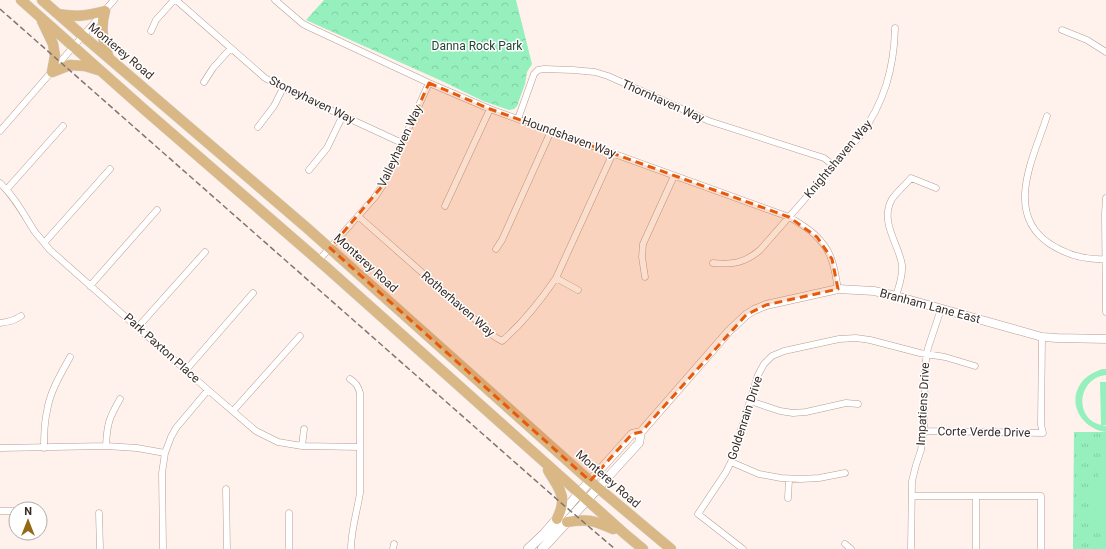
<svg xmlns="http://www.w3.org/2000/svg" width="1106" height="549" font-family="Roboto,sans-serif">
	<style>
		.grass { fill: url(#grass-tufts) }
		.park { fill: url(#park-crowns) }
		.pitch { fill: #95f0be }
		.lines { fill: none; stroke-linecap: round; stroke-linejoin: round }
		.minor-casing { stroke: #b99c90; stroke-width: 7 }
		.tertiary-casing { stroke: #b99c90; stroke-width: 9 }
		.secondary-casing { stroke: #b99c90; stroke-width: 10 }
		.primary-casing { stroke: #d3d1cf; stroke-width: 11 }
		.minor { stroke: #fff; stroke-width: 6 }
		.tertiary { stroke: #fff; stroke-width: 8 }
		.secondary { stroke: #fff; stroke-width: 9 }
		.primary { stroke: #d9b885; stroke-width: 10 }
		.rail { stroke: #827570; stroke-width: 1.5; stroke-dasharray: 6 3; stroke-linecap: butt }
		.marked { fill: #e8590c; fill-opacity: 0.2; stroke: #e8590c; stroke-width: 3; stroke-dasharray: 8 5; stroke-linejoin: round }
		.labels { text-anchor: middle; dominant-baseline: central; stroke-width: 3; stroke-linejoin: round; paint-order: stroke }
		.park-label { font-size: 12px; fill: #204733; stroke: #fff }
		.street-label { font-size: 12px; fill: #382c27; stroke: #fff }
	</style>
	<defs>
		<pattern id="grass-tufts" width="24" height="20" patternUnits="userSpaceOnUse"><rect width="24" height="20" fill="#95f0be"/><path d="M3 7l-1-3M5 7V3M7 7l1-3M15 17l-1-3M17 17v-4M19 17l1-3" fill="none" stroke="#81cea3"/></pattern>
		<pattern id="park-crowns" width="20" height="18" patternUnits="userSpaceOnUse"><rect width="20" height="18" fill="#95f0be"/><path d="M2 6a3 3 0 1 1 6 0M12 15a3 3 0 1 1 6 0" fill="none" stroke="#81cea3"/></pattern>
	</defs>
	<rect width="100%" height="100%" fill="#fff2ec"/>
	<path class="grass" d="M 1074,432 L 1106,432 L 1106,549 L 1073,549 Z"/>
	<path class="park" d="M 324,0 L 516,0 L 532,64 L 527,72 L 525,84 L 517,106 L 514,109 L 509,110 L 483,101 L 444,82 L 306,20 Z"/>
	<path class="pitch" d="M 1102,369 L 1106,369 L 1106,375 C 1078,378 1073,418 1101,425 L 1100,382 L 1106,382 L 1106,425 L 1102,425 L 1106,426 L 1106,432 C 1083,429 1066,404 1081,383 C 1086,376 1094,372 1102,369 Z
		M 1106,461 L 1106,544 C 1087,515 1088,491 1106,461 Z"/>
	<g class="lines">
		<g class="minor-casing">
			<path id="minor" d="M 176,0 L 265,78 L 283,88 L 402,143
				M 275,0 L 303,24 L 311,28 L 429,83 L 490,109 L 789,217 C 807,227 824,239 831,258 C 835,268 836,279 838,289
				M 1062,30 L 1087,40 L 1106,52
				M 151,31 L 156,20 L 174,0
				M 204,82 L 213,68 L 231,48
				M 1047,116 C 1034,157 1003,213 1050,244 C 1067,255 1086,260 1105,259
				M 518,119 L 534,74 L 538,70 L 544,69 L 573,70 L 595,72 L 608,76 L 709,121 L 824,158 L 834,166
				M 258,127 L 274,106 L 283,88
				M 0,131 L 114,0
				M 309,170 L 327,148 L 343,115
				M 0,183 C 15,197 24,215 35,232 C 40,238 45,244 50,250 L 208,390 L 256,431 L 278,442 L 302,446 L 360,447
				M 7,189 L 63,126
				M 1106,198 L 1105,214 L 1106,312
				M 445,206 L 490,109
				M 358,216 L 495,337 L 502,341 C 523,323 541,300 556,278 L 613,153
				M 44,243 L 110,169
				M 496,249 L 502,240 L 551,131
				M 319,260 L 375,197 L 383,185 L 429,83
				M 713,263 C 732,265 745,263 760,250 L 860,136 C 884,103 894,69 895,28
				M 645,277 L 642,257 L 643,244 L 674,176
				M 556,278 L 578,290
				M 90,286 L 157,210
				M 896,296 C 899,286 903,276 902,265 C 899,244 879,222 892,199 C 897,192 905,185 911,178 L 936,188
				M 0,323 C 8,322 14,321 21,316
				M 138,327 L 205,252
				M 186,370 L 253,293
				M 350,379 C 356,383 358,386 360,393 L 360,493 C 357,512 351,530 351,549
				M 750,401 L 780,411 L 793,413 L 806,412 L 846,403 L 858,404
				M 233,411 L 300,336
				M 924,431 L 1043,433 L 1041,425 L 1042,337
				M 106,446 C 107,424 109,418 120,399
				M 302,446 L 304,429
				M 0,448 L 106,446 L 137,448 L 165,453
				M 44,448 C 44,436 44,423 47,411 C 50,391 61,374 70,357
				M 731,462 L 759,474 L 781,478 L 801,479 L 819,478 L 845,473
				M 226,489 L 227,549
				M 912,496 L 1041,496 L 1041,549
				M 788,498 L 789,479
				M 0,511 L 16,511
				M 99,513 L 100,549
				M 845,544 L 851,549
				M 163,549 L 162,473 L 165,453 L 171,437 L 176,428 L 208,390
				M 289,549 L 289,513
				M 393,549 L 394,544
				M 743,549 L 698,514 L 726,472 L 731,462 L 758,375 L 764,364 L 772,356 L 784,351 L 839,339 L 856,338 L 870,340 L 920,353 L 945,357 L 975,366
				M 911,549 L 912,481 L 916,465 L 921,450 L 924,431 L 925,366 L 928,348 L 941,309
				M 976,549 L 976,496"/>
		</g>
		<g class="tertiary-casing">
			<path id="tertiary" d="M 590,481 L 632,434 L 641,432
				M 598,488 L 639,443 L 641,432 L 729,331 L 746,315 L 754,310 L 766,305 L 838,289 L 874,291 L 896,296 L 1042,337 L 1057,338 L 1106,339"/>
		</g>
		<g class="secondary-casing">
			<path id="secondary" d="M 528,549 L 544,534 L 590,481
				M 542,549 L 598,488"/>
		</g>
		<g class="primary-casing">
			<path id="primary" d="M 21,0 L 146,111 L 326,267 L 625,534 L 643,549
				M 42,0 L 83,36 L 307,228 L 590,481 L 671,549
				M 105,11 C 100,28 103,42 109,58
				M 58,14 C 78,17 85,16 105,11
				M 42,21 L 53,44 L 55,56 L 52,72
				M 52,72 L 70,65 L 85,66 L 98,70
				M 548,470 C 553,480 564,492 562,503 C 562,509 559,514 557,519
				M 567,522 C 589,519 593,520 613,529"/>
		</g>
		<use href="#minor" class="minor"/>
		<use href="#tertiary" class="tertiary"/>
		<use href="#secondary" class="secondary"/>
		<use href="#primary" class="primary"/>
		<path class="rail" d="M 0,9 L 560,502 L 615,549"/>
	</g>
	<path class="marked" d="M 429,83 L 490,109 L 789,217 L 817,237 L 832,259 L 838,289 L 766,305 L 746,315 L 641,432 L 632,434 L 590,481 L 330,248 L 383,185 Z"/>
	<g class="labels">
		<g class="park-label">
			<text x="477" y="46">Danna Rock Park</text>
		</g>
		<g class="street-label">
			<text transform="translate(121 51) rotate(40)">Monterey Road</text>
			<text transform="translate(312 100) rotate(26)">Stoneyhaven Way</text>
			<text transform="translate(663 101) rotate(24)">Thornhaven Way</text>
			<text transform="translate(569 137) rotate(20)">Houndshaven Way</text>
			<text transform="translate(400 146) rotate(-65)">Valleyhaven Way</text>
			<text transform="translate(838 159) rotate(-50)">Knightshaven Way</text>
			<text transform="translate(366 263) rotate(42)">Monterey Road</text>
			<text transform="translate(458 304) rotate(41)">Rotherhaven Way</text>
			<text transform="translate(930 306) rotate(15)">Branham Lane East</text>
			<text transform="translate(162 348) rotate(42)">Park Paxton Place</text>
			<text transform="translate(923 404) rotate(-87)">Impatiens Drive</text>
			<text transform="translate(745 418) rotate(-72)">Goldenrain Drive</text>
			<text transform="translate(984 432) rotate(1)">Corte Verde Drive</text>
			<text transform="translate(608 479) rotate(41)">Monterey Road</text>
		</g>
	</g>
	<g transform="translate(28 521)"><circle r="19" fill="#ffffff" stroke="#afaba9"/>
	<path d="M0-3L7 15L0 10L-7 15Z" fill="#946915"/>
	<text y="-6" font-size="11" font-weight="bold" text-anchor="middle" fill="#382c27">N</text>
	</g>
</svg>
